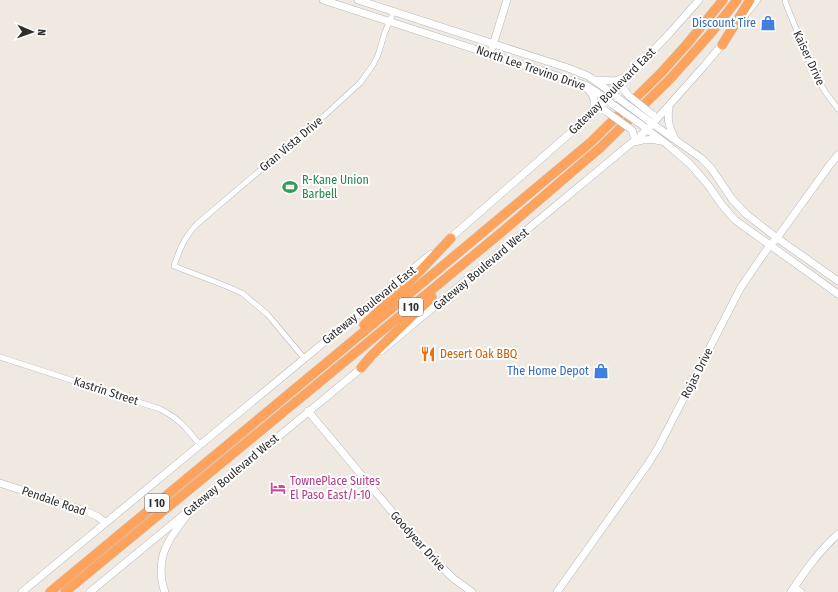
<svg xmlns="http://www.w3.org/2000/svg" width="838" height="592" font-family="'Fira Sans Condensed',sans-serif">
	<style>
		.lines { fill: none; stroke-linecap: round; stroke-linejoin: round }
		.street-casing { stroke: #b4b7c1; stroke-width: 6 }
		.secondary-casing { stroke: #b4b7c1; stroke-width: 8 }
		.highway-casing { stroke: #c9c9c9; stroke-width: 10 }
		.street { stroke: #fff; stroke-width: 5 }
		.secondary { stroke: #fff; stroke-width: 7 }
		.highway { stroke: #ffa35c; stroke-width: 9 }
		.secondary-bridge-casing { stroke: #b4b7c1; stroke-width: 8; stroke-linecap: butt }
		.secondary-bridge { stroke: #fff; stroke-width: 7 }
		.labels { text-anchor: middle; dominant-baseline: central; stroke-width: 4; stroke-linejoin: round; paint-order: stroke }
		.shield { fill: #fff; stroke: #6d6d6d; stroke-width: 1 }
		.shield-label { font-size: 11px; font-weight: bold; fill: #2e2e2e }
		.shop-label { font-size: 12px; fill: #366cbe; stroke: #fff; text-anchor: end }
		.street-label { font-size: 12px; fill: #2e2e2e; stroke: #fff }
		.leisure-label { font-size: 12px; fill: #27864d; stroke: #fff; text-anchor: start }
		.food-label { font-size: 12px; fill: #c56008; stroke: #fff; text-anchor: start }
		.hotel-label { font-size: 12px; fill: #b23c85; stroke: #fff; text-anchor: start }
	</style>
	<rect width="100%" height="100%" fill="#efe9e1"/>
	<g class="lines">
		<g class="street-casing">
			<path id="street" d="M 785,0 L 786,4 L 815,75 L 826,93 L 838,109
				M 0,357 L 160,409 C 180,419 187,429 200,445
				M 304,358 L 268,315 L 260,308 L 242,293 L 226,286 L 174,266 C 180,248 184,238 197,224 L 324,116 L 360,83 L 373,65 L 378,55 L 385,32 L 394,11"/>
		</g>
		<g class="secondary-casing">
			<path id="secondary" d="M 323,0 L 585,85 L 598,93 L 610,102
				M 358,0 L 568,68 L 588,76 L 615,95
				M 743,17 L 757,0
				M 492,48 L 507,0
				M 595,80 L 615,81 L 625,77
				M 587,88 C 595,97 596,101 592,113
				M 669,107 C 667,121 669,127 675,139
				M 650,122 L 701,158 L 711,168 L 732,199 L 746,214 L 777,238 L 838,281
				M 644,127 L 669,146 L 690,164 L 708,185 L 722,205 L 735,220 L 838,294
				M 635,142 C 644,139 651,138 660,141
				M 448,240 L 592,114 L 669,34 L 699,0
				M 381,351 L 647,130 L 704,66 L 725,41
				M 308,411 L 424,550 L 454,579 L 472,592
				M 0,483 L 88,512 L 98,517 L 106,523
				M 794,587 L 801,592
				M 22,592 L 431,254
				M 90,592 L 364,366
				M 165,592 C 159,577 160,557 168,543 C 173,533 181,523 188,514
				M 557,592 L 648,464 L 658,448 L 741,287 L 770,245 L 777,238 L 829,166 L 838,155
				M 791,592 C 805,571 819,551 838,534"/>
		</g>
		<g class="highway-casing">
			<path id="highway" d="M 722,45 L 750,0
				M 364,325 L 420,271 L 451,238
				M 361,368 L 371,356 L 432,297
				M 50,592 L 349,344 L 591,142 L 661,73 L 687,44 L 723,0
				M 65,592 L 503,231 L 587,159 L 600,148 L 671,78 L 711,33 L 737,0"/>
		</g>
		<use href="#street" class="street"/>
		<use href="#secondary" class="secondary"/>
		<use href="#highway" class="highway"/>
		<g class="secondary-bridge-casing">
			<path id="secondary-bridge" d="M 625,91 L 629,96 L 653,115
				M 618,98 L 649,121
				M 612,104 L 643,126
				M 604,110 L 607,112 L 632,130 L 634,136"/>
		</g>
		<use href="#secondary-bridge" class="secondary-bridge"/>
	</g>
	<defs>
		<g id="shop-bare" transform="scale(1.2)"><path d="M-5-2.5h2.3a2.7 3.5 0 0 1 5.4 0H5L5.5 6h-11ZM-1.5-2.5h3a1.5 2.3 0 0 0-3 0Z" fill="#3f7fe0" stroke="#fff" stroke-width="2.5" paint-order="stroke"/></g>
		<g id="stadium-bare" transform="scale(1.2)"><path d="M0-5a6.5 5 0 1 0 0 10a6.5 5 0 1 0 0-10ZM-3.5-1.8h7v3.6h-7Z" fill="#2e9e5b" stroke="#fff" stroke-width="2.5" paint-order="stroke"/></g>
		<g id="restaurant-bare" transform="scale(1.2)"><path d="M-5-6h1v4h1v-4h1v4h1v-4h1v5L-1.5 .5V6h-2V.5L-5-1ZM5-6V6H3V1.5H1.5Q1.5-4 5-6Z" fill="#e8710a" stroke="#fff" stroke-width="2.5" paint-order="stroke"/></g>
		<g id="hotel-bare" transform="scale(1.2)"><path d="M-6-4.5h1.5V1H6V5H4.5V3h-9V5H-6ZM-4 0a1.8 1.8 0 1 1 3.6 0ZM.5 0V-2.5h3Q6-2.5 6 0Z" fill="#d1479c" stroke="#fff" stroke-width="2.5" paint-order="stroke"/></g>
	</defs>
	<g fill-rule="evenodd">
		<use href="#shop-bare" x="768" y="23"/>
		<use href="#stadium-bare" x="290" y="187"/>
		<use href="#restaurant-bare" x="428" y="354"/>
		<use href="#shop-bare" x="601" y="371"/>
		<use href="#hotel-bare" x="278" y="488"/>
	</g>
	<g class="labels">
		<g class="shield">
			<rect x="399" y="298" width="24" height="18" rx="3"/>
			<rect x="145" y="494" width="24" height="18" rx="3"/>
		</g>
		<g class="shield-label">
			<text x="411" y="307">I 10</text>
			<text x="157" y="503">I 10</text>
		</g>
		<g class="shop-label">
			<text x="756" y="23">Discount Tire</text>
			<text x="589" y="371">The Home Depot</text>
		</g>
		<g class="street-label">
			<text transform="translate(809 58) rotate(65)">Kaiser Drive</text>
			<text transform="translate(531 68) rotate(19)">North Lee Trevino Drive</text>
			<text transform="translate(612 91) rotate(-45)">Gateway Boulevard East</text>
			<text transform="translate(291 144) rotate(-40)">Gran Vista Drive</text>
			<text transform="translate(481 269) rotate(-40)">Gateway Boulevard West</text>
			<text transform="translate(369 305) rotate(-39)">Gateway Boulevard East</text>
			<text transform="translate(697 373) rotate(-63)">Rojas Drive</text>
			<text transform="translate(106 391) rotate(18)">Kastrin Street</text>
			<text transform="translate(231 475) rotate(-40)">Gateway Boulevard West</text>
			<text transform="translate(54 501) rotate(19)">Pendale Road</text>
			<text transform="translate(418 541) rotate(48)">Goodyear Drive</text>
		</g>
		<g class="leisure-label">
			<text x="302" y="180">R-Kane Union<tspan x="302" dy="14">Barbell</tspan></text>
		</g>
		<g class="food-label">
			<text x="440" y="354">Desert Oak BBQ</text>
		</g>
		<g class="hotel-label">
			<text x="290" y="481">TownePlace Suites<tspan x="290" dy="14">El Paso East/I-10</tspan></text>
		</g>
	</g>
	<g transform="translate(32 32) rotate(92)" stroke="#ffffff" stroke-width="3" paint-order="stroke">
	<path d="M0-3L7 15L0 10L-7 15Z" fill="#2e2e2e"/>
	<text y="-6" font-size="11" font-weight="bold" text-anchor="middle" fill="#2e2e2e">N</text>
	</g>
</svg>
